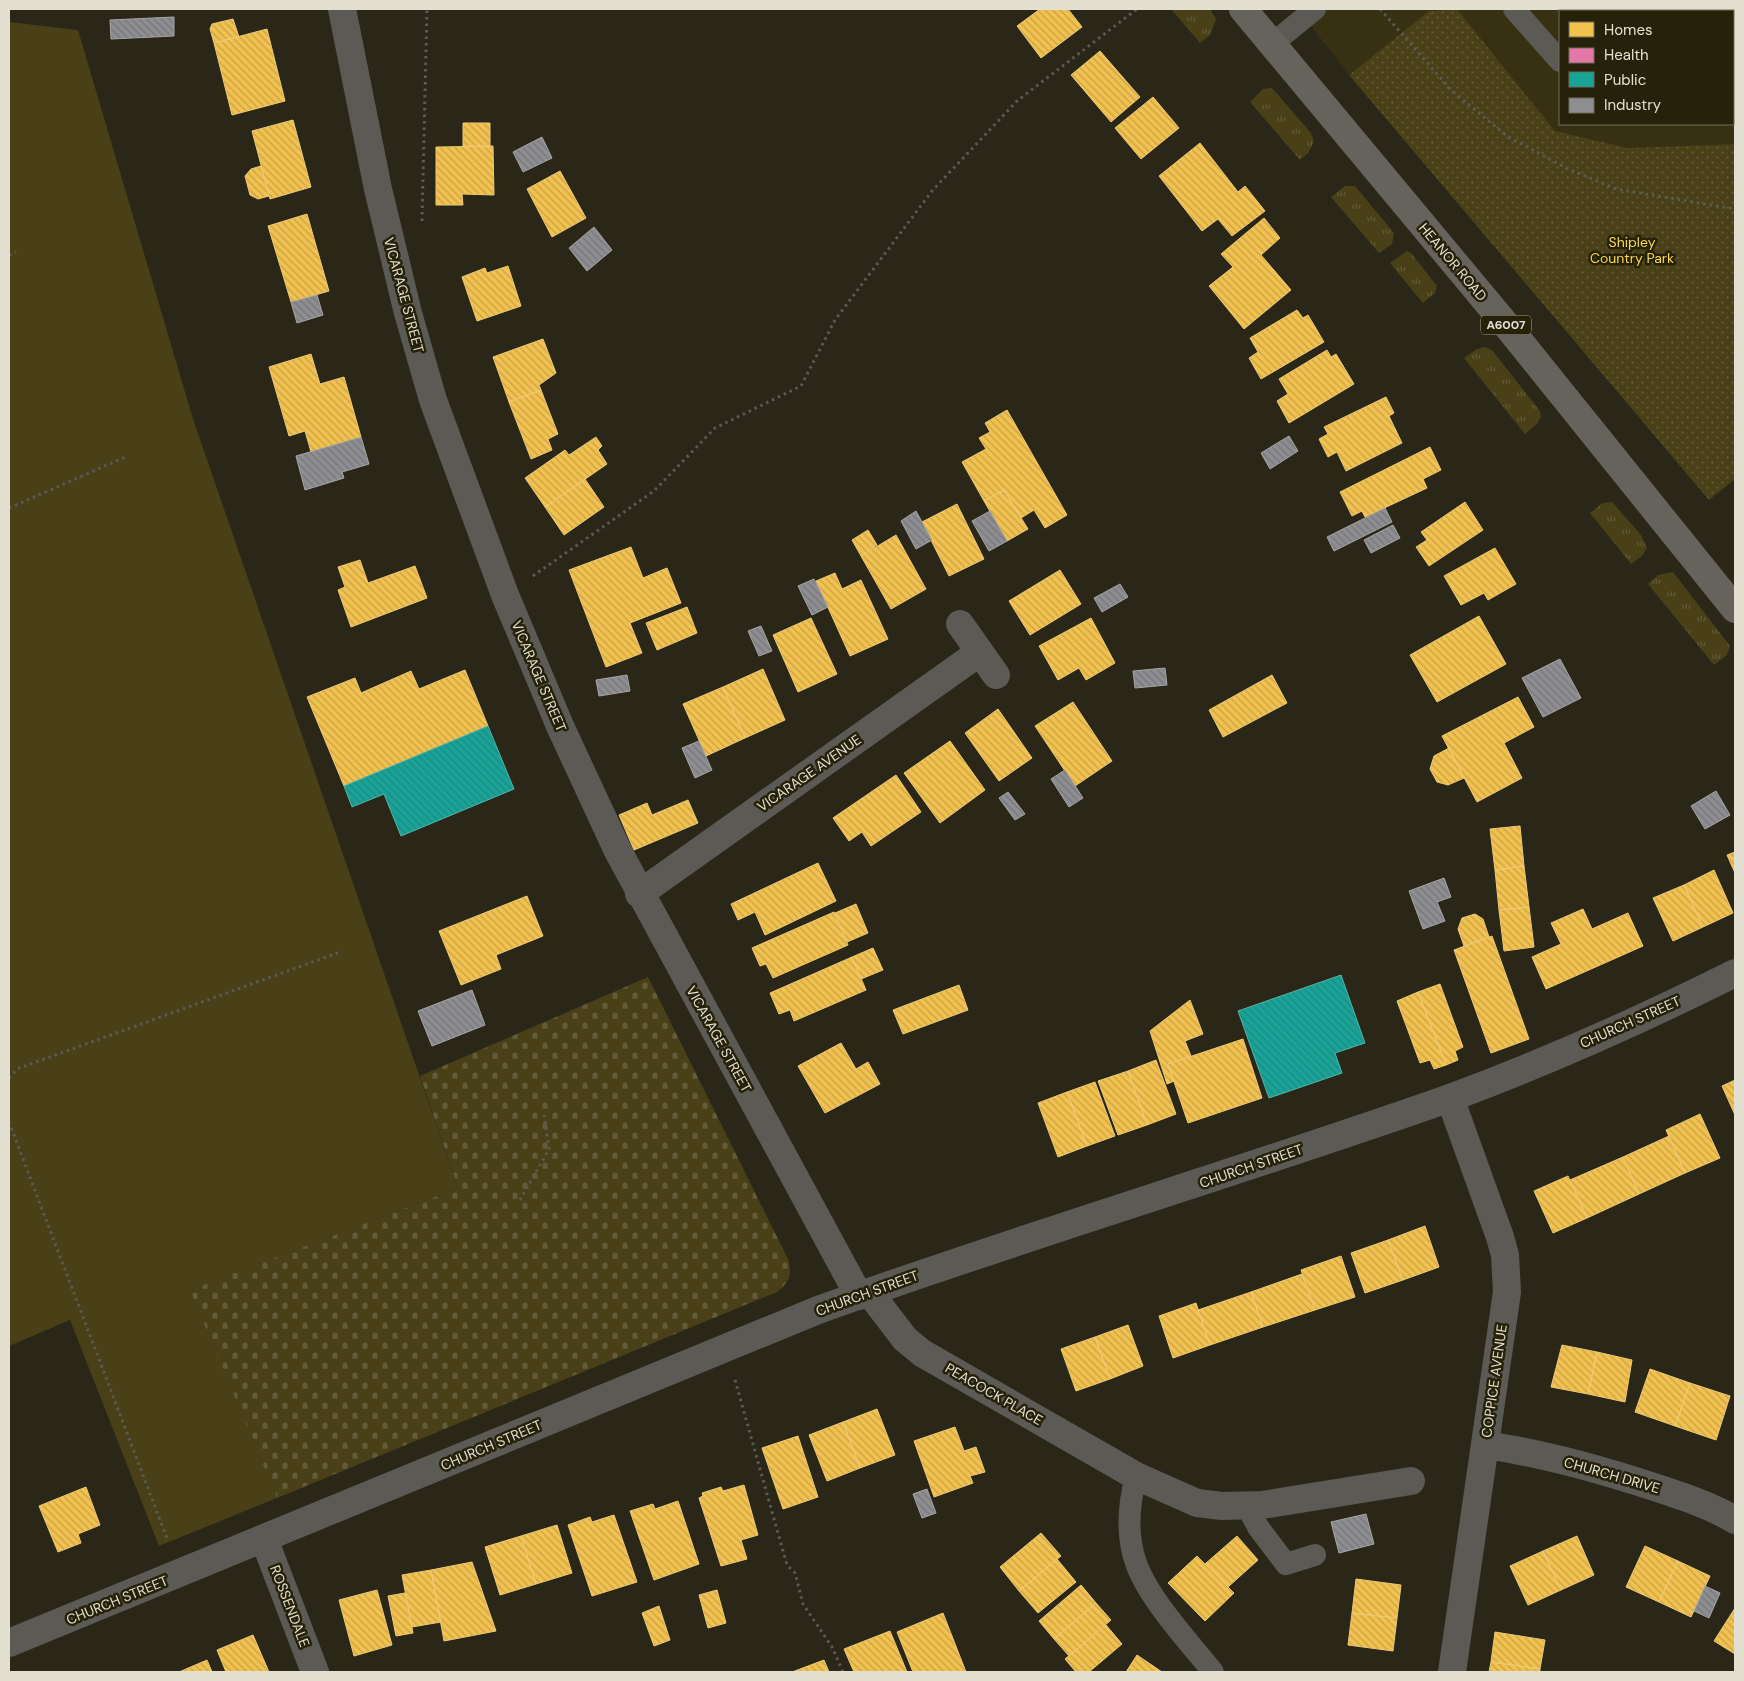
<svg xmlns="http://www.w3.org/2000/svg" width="1744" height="1681" font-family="'DM Sans',sans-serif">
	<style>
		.built { fill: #373012; fill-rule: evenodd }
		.grass { fill: url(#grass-tufts) }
		.cemetery { fill: url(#cemetery-stones) }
		.park { fill: url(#park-dots) }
		.garden { fill: #494018 }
		.homes { fill: url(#homes-back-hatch); stroke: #eeca75 }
		.health { fill: url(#health-back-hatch); stroke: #e396b4 }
		.public { fill: url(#public-back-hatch); stroke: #54b5a9 }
		.industry { fill: url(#industry-back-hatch); stroke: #a7a6a5 }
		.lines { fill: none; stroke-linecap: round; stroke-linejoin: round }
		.path { stroke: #5b5a54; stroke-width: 3; stroke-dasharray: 2.5 4; stroke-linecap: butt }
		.service { stroke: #5b5a55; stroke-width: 22 }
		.minor { stroke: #5b5a55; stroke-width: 28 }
		.tertiary { stroke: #5b5a55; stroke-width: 28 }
		.primary { stroke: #65635c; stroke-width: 28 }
		.labels { text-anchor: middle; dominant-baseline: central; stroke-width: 5; stroke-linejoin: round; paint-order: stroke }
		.shield { fill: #262109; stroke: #aaa795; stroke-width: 1 }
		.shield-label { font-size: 12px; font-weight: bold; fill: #e3e0d1 }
		.park-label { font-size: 14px; fill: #f7d84e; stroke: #262109 }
		.street-label { font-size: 14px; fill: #e3e0d1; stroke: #262109 }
	</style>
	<defs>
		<pattern id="grass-tufts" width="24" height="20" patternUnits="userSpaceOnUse" patternTransform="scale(1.25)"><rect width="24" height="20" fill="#494018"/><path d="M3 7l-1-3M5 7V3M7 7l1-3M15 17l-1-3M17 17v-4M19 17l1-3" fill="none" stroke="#635b39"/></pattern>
		<pattern id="cemetery-stones" width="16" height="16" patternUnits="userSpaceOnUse" patternTransform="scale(1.25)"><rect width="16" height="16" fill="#494018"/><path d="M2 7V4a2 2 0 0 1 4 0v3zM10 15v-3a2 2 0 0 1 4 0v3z" fill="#635b39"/></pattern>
		<pattern id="park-dots" width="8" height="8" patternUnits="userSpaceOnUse" patternTransform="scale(1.25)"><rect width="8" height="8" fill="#494018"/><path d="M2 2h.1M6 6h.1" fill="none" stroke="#635b39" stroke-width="1.8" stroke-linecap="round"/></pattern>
		<pattern id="homes-back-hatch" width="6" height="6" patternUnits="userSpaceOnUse" patternTransform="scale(1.25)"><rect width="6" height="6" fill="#f2c14e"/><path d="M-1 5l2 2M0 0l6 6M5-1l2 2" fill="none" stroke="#c6a24a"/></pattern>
		<pattern id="health-back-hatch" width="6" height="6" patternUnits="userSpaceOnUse" patternTransform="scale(1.25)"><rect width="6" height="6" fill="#e377a8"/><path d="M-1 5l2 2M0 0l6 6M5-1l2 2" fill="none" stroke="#b36788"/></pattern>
		<pattern id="public-back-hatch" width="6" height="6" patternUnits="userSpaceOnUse" patternTransform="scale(1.25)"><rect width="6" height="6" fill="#17a398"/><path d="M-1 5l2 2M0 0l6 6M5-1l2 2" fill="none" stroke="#24867d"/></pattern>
		<pattern id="industry-back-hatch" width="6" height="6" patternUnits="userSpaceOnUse" patternTransform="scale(1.25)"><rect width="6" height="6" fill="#8d8d92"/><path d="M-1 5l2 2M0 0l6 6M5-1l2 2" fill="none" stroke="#777779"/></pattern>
	</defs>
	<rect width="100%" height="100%" fill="#2a2719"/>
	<path class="built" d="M 1298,9 L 1735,9 L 1735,144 L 1628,148 L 1555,131 L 1457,9 L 1429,11 L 1349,75 ZM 1560,11 L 1733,11 L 1733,124 L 1560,124 Z"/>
	<path class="grass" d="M 1171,9 L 1210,9 L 1216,19 L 1210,35 L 1200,43 Z
		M 1272,88 L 1311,133 L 1314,142 L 1308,153 L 1300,160 L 1250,102 L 1263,89 Z
		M 1345,186 L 1355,186 L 1394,233 L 1392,244 L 1379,253 L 1331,197 Z
		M 1407,251 L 1411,253 L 1437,286 L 1435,293 L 1423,303 L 1390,263 Z
		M 1485,347 L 1492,350 L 1540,411 L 1541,417 L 1537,424 L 1525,434 L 1464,358 L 1477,349 Z
		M 1612,502 L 1641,535 L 1647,548 L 1642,556 L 1631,564 L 1590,513 L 1603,503 Z
		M 1673,572 L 1730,646 L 1727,655 L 1714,665 L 1648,584 L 1658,575 Z"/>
	<path class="cemetery" d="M 648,977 L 788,1259 C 792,1274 790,1282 777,1292 L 277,1498 L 189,1290 L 458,1188 L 420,1076 Z"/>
	<path class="park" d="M 1457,9 L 1555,131 L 1628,148 L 1735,144 L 1735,479 L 1709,500 L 1349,75 L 1429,11 Z"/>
	<path class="garden" d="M 9,22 L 78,30 L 193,419 L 458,1188 L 190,1290 L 277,1498 L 159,1546 L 70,1320 L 9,1346 Z"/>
	<path class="homes" d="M 1040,9 L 1068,9 L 1082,27 L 1041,58 L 1017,26 Z
		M 233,19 L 239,37 L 214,43 L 210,29 L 212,24 Z
		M 267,29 L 285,101 L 232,115 L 214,43 Z
		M 1100,51 L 1140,97 L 1111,122 L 1071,75 Z
		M 1153,97 L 1179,128 L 1141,159 L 1115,128 Z
		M 293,120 L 311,187 L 270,199 L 252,131 Z
		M 463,123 L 490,123 L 490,146 L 463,147 Z
		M 1200,143 L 1238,192 L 1245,186 L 1265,211 L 1232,236 L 1218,219 L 1202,231 L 1159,176 Z
		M 493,146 L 494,195 L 462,194 L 463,205 L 436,205 L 436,147 Z
		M 261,166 L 269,196 L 258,199 L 250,195 L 245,176 L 251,169 Z
		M 560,171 L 586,218 L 552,237 L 527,189 Z
		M 307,214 L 329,291 L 291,302 L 268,226 Z
		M 1264,218 L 1280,238 L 1261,255 L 1291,290 L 1244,329 L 1209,286 L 1233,267 L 1221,254 Z
		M 508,266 L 521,306 L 477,321 L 462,277 L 485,268 L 487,273 Z
		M 1297,310 L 1303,318 L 1308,315 L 1324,342 L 1261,379 L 1249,358 L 1258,352 L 1250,338 Z
		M 543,339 L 556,373 L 539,385 L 541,390 L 509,402 L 493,357 Z
		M 1327,350 L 1331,357 L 1336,354 L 1354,384 L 1289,423 L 1277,401 L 1288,394 L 1279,379 Z
		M 311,354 L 320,384 L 344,377 L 361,437 L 311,452 L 305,431 L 289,436 L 269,367 Z
		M 541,390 L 558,434 L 548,439 L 552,450 L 531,459 L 509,402 Z
		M 1386,397 L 1394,413 L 1389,416 L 1402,443 L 1346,471 L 1337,452 L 1328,457 L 1319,439 L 1328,434 L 1324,427 Z
		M 1007,410 L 1067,515 L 1045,528 L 1034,510 L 1021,518 L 1004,490 L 984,501 L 962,462 L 986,449 L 979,438 L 990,432 L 985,423 Z
		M 596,437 L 602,446 L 598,450 L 607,464 L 545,507 L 525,478 L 565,450 L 569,455 Z
		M 1430,447 L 1441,470 L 1423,479 L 1427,488 L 1365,517 L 1362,511 L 1352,516 L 1340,492 Z
		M 585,479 L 604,507 L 564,535 L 545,507 Z
		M 1004,490 L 1028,529 L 1007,541 L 984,501 Z
		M 1465,502 L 1483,530 L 1429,566 L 1416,547 L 1427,540 L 1421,532 Z
		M 957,504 L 984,559 L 949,576 L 922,522 Z
		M 868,530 L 877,545 L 861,556 L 852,540 Z
		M 896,535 L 926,589 L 891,609 L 861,556 Z
		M 631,547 L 643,578 L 667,568 L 681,603 L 630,623 L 642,653 L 606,667 L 569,570 Z
		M 1495,548 L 1516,584 L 1488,600 L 1484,593 L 1461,605 L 1444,576 Z
		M 360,560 L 368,583 L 415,566 L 427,598 L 351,627 L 338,590 L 345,587 L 338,567 Z
		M 1060,570 L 1081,604 L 1030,635 L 1009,601 Z
		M 835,573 L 842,589 L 861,580 L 888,639 L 850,656 L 816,581 Z
		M 687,607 L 697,633 L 657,650 L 646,623 Z
		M 1479,616 L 1506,664 L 1437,702 L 1410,655 Z
		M 811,618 L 837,674 L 798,692 L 773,635 Z
		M 1091,618 L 1115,663 L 1086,680 L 1079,668 L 1058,680 L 1039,646 Z
		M 763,669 L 785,720 L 745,738 L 723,687 Z
		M 465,670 L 488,726 L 344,786 L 307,697 L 355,678 L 361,693 L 411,671 L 419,689 Z
		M 1272,675 L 1287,703 L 1223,737 L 1209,710 Z
		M 723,687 L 745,738 L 706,756 L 683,704 Z
		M 1518,697 L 1534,727 L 1504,743 L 1522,778 L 1477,802 L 1442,736 Z
		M 1073,702 L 1112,761 L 1075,786 L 1035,726 Z
		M 998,709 L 1032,758 L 999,781 L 965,733 Z
		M 950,741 L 985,790 L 940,823 L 904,773 Z
		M 1449,748 L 1464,778 L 1448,785 L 1437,782 L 1430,769 L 1434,756 Z
		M 896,775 L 921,812 L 871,846 L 862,832 L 849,841 L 833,818 Z
		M 688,800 L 698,823 L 634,850 L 619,815 L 647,803 L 652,815 Z
		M 1520,826 L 1524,866 L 1495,870 L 1490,829 Z
		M 1735,852 L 1735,873 L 1727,855 Z
		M 818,863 L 836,901 L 765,935 L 755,912 L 738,920 L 731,904 Z
		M 1524,866 L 1529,907 L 1499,910 L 1495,870 Z
		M 1714,870 L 1733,913 L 1703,927 L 1684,885 Z
		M 1684,885 L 1703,927 L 1673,941 L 1653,898 Z
		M 527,896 L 543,936 L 496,955 L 501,969 L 461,985 L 439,931 Z
		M 856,904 L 868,933 L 847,942 L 835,913 Z
		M 1529,907 L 1534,947 L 1504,951 L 1499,910 Z
		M 1583,909 L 1592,929 L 1628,913 L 1643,946 L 1546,989 L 1532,957 L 1561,944 L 1551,923 Z
		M 834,912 L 848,945 L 773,978 L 766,964 L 760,966 L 752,948 Z
		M 1475,914 L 1483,919 L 1489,937 L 1464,946 L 1458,929 L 1462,918 Z
		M 1492,936 L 1529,1039 L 1491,1053 L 1454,950 Z
		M 873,948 L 883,970 L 861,979 L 852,957 Z
		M 852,957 L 866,990 L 794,1021 L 790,1010 L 779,1014 L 770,993 Z
		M 1440,984 L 1463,1047 L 1455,1051 L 1458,1060 L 1446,1065 L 1418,992 Z
		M 959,985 L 968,1010 L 903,1034 L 893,1010 Z
		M 1418,992 L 1446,1065 L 1434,1069 L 1430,1060 L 1420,1063 L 1397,1001 Z
		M 1190,1000 L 1203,1034 L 1185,1041 L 1191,1056 L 1168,1064 L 1174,1081 L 1167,1084 L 1150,1031 Z
		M 1243,1039 L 1262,1098 L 1188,1123 L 1168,1064 Z
		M 841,1043 L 856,1069 L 868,1062 L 880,1084 L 825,1113 L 798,1066 Z
		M 1156,1060 L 1176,1114 L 1147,1125 L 1128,1071 Z
		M 1128,1071 L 1147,1125 L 1118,1135 L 1098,1081 Z
		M 1735,1080 L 1735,1115 L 1722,1086 Z
		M 1095,1082 L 1115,1136 L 1087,1146 L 1067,1092 Z
		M 1067,1092 L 1087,1146 L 1058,1157 L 1038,1103 Z
		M 1700,1114 L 1720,1158 L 1685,1173 L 1666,1130 Z
		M 1669,1136 L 1685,1173 L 1639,1194 L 1623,1157 Z
		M 1623,1157 L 1639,1194 L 1587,1218 L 1570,1180 Z
		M 1568,1176 L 1587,1218 L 1553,1233 L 1534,1191 Z
		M 1425,1226 L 1439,1267 L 1403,1280 L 1388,1240 Z
		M 1388,1240 L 1403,1280 L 1365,1293 L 1351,1253 Z
		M 1341,1256 L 1355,1297 L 1315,1310 L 1301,1270 Z
		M 1302,1274 L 1315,1310 L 1263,1327 L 1251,1292 Z
		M 1251,1292 L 1263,1327 L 1210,1345 L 1198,1310 Z
		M 1196,1303 L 1210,1345 L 1173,1358 L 1159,1316 Z
		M 1128,1325 L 1143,1366 L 1110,1379 L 1095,1337 Z
		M 1095,1337 L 1110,1379 L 1076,1391 L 1061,1349 Z
		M 1562,1345 L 1597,1352 L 1588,1394 L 1551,1387 Z
		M 1597,1352 L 1632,1360 L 1625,1402 L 1588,1394 Z
		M 1650,1369 L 1690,1383 L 1675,1426 L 1635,1412 Z
		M 1690,1383 L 1730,1396 L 1716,1440 L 1675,1426 Z
		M 877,1409 L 895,1455 L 860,1468 L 843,1422 Z
		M 843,1422 L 860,1468 L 827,1481 L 809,1435 Z
		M 955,1427 L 964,1451 L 976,1447 L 985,1472 L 970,1476 L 973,1483 L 934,1497 L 914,1441 Z
		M 798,1436 L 818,1497 L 783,1509 L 762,1448 Z
		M 744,1485 L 758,1535 L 741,1540 L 747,1559 L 721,1566 L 699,1498 L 703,1496 L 702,1493 L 721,1487 L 723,1491 Z
		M 86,1487 L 100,1525 L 78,1534 L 81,1543 L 58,1552 L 39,1506 Z
		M 678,1501 L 699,1564 L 654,1580 L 630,1511 L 653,1504 L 655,1509 Z
		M 614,1515 L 637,1582 L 592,1596 L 568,1525 L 590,1517 L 592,1522 Z
		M 557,1525 L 572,1573 L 536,1584 L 521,1536 Z
		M 1041,1533 L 1061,1556 L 1019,1591 L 1000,1567 Z
		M 521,1536 L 536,1584 L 500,1595 L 485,1547 Z
		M 1237,1536 L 1258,1560 L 1228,1587 L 1205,1564 Z
		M 1577,1536 L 1594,1575 L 1561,1590 L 1543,1551 Z
		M 1645,1546 L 1678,1561 L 1659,1602 L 1626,1587 Z
		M 1543,1551 L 1561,1590 L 1528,1605 L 1510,1566 Z
		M 1197,1556 L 1234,1593 L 1205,1621 L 1168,1583 Z
		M 1057,1559 L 1076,1582 L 1038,1613 L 1019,1591 Z
		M 1678,1561 L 1710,1576 L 1691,1617 L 1659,1602 Z
		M 472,1562 L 496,1631 L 444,1641 L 431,1570 Z
		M 431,1570 L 441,1622 L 412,1627 L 402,1575 Z
		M 1356,1579 L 1401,1585 L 1397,1618 L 1352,1613 Z
		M 1081,1585 L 1096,1603 L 1054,1639 L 1039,1621 Z
		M 377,1590 L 392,1645 L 354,1656 L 339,1600 Z
		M 717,1590 L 726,1623 L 708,1628 L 699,1595 Z
		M 405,1593 L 413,1633 L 396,1636 L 388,1596 Z
		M 1096,1603 L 1111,1620 L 1069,1656 L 1054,1639 Z
		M 659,1606 L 670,1640 L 654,1646 L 642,1613 Z
		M 1735,1608 L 1735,1654 L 1714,1641 Z
		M 943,1613 L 966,1672 L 913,1672 L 897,1632 Z
		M 1352,1613 L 1397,1618 L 1393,1651 L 1348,1645 Z
		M 1106,1625 L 1122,1644 L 1089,1672 L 1076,1672 L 1065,1659 Z
		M 890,1631 L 907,1672 L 854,1672 L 844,1649 Z
		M 1495,1632 L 1545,1640 L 1540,1669 L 1491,1662 Z
		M 253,1635 L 269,1672 L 226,1672 L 217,1650 Z
		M 1137,1655 L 1162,1672 L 1126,1672 Z
		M 207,1660 L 212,1672 L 179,1672 Z
		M 824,1660 L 829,1672 L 792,1672 Z
		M 1491,1662 L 1540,1669 L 1540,1672 L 1489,1672 Z"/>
	<path class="health" d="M 1652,9 L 1735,9 L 1735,26 L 1733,28 L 1733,11 L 1654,11 Z"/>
	<path class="public" d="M 488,726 L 514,789 L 401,836 L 384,794 L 352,807 L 344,786 Z
		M 1341,975 L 1365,1043 L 1335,1053 L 1342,1073 L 1269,1098 L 1238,1011 Z"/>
	<path class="industry" d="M 174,17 L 174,36 L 111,39 L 110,20 Z
		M 542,137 L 552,158 L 523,172 L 513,152 Z
		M 594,227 L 612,250 L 587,271 L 569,248 Z
		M 317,295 L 323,315 L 297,323 L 291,302 Z
		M 1289,436 L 1298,451 L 1270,469 L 1261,453 Z
		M 361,437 L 369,464 L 342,472 L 344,478 L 305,490 L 296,456 Z
		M 1385,508 L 1392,522 L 1334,551 L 1327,537 Z
		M 916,511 L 932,540 L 916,549 L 901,521 Z
		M 990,511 L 1007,541 L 989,551 L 972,521 Z
		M 1393,525 L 1400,538 L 1371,553 L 1364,540 Z
		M 814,579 L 828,607 L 812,615 L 798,586 Z
		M 1120,584 L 1128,597 L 1102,612 L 1094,598 Z
		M 761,626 L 772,651 L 759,656 L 748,631 Z
		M 1560,659 L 1581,698 L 1543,717 L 1522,678 Z
		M 1165,668 L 1167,685 L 1135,688 L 1133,671 Z
		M 627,675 L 630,691 L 599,696 L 596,680 Z
		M 699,741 L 712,770 L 695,778 L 682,748 Z
		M 1065,770 L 1083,798 L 1069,807 L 1051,779 Z
		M 1716,791 L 1730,815 L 1705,829 L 1691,806 Z
		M 1008,792 L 1025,814 L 1015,820 L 999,798 Z
		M 1444,878 L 1451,897 L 1437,902 L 1445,921 L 1423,929 L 1409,891 Z
		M 472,990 L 485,1025 L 432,1046 L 418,1011 Z
		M 927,1489 L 936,1513 L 922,1518 L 913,1494 Z
		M 1366,1514 L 1374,1544 L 1339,1553 L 1331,1522 Z
		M 1705,1586 L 1720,1593 L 1709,1618 L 1694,1611 Z"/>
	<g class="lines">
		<path class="path" d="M 1380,9 L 1451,90 L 1507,136 L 1566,168 L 1616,189 L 1735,209
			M 422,221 L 427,9
			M 9,255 L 16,252
			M 9,508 L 128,456
			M 533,576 L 654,491 L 715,428 L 801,386 L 835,320 L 932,191 L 1017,101 L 1137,9
			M 9,1078 L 17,1069 L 340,952
			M 9,1122 L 168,1541
			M 520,1200 L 549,1149 L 544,1115
			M 735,1380 L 787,1565 L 795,1573 L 803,1604 L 832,1647 L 843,1672"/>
		<path class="service" d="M 1514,9 L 1560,61
			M 1272,44 L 1315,9
			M 1733,102 L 1735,102
			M 1136,1476 C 1129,1503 1126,1535 1136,1563 C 1148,1598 1189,1642 1213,1672
			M 1247,1506 L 1258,1527 L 1286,1564 L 1315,1555"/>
		<path class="minor" d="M 342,9 L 378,189 L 408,313 L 433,400 L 505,595 L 560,726 L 618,851 L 859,1296
			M 960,624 L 996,675
			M 639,894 L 980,652
			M 1450,1098 L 1500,1237 L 1505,1255 L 1507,1292 L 1452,1672
			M 869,1292 L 905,1339 L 922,1353 L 1136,1476 L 1197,1503 L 1222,1506 L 1262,1505 L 1411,1481
			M 1485,1445 C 1542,1453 1596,1468 1651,1486 C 1679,1495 1710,1505 1735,1520
			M 264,1539 L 315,1672"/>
		<path class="tertiary" d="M 9,1643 L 818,1310 C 1027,1235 1240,1172 1450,1098 C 1547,1062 1643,1019 1735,973"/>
		<path class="primary" d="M 1243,9 L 1512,332 L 1735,609"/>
	</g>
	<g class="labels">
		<rect class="shield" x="1481" y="315.5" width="50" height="19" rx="4"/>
		<g class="shield-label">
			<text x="1506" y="325">A6007</text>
		</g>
		<g class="park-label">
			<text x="1632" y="242">Shipley<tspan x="1632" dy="16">Country Park</tspan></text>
		</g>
		<g class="street-label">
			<text transform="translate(1453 262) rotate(50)">HEANOR ROAD</text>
			<text transform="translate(404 295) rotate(75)">VICARAGE STREET</text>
			<text transform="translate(539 676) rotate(67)">VICARAGE STREET</text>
			<text transform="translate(809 773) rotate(-35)">VICARAGE AVENUE</text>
			<text transform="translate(1630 1022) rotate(-24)">CHURCH STREET</text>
			<text transform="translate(719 1039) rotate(61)">VICARAGE STREET</text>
			<text transform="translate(1251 1166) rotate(-19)">CHURCH STREET</text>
			<text transform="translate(867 1293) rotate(-20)">CHURCH STREET</text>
			<text transform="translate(1494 1381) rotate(-82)">COPPICE AVENUE</text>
			<text transform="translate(994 1394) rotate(30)">PEACOCK PLACE</text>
			<text transform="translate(491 1445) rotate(-23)">CHURCH STREET</text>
			<text transform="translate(1612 1475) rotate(16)">CHURCH DRIVE</text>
			<text transform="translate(117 1600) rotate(-22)">CHURCH STREET</text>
			<text transform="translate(290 1606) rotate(69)">ROSSENDALE</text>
		</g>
	</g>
	<rect width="1744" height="1681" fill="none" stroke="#e3e0d1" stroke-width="20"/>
	<rect x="1559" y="10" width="175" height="115" fill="#262109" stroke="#726d59"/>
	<rect x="1569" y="22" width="25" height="15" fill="#f2c14e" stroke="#726d59"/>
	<text x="1604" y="35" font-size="15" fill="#e3e0d1">Homes</text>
	<rect x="1569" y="48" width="25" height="15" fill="#e377a8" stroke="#726d59"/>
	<text x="1604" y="60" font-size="15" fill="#e3e0d1">Health</text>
	<rect x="1569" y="72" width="25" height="15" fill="#17a398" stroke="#726d59"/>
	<text x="1604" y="85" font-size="15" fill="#e3e0d1">Public</text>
	<rect x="1569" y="98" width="25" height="15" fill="#8d8d92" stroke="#726d59"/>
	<text x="1604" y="110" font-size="15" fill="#e3e0d1">Industry</text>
</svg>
